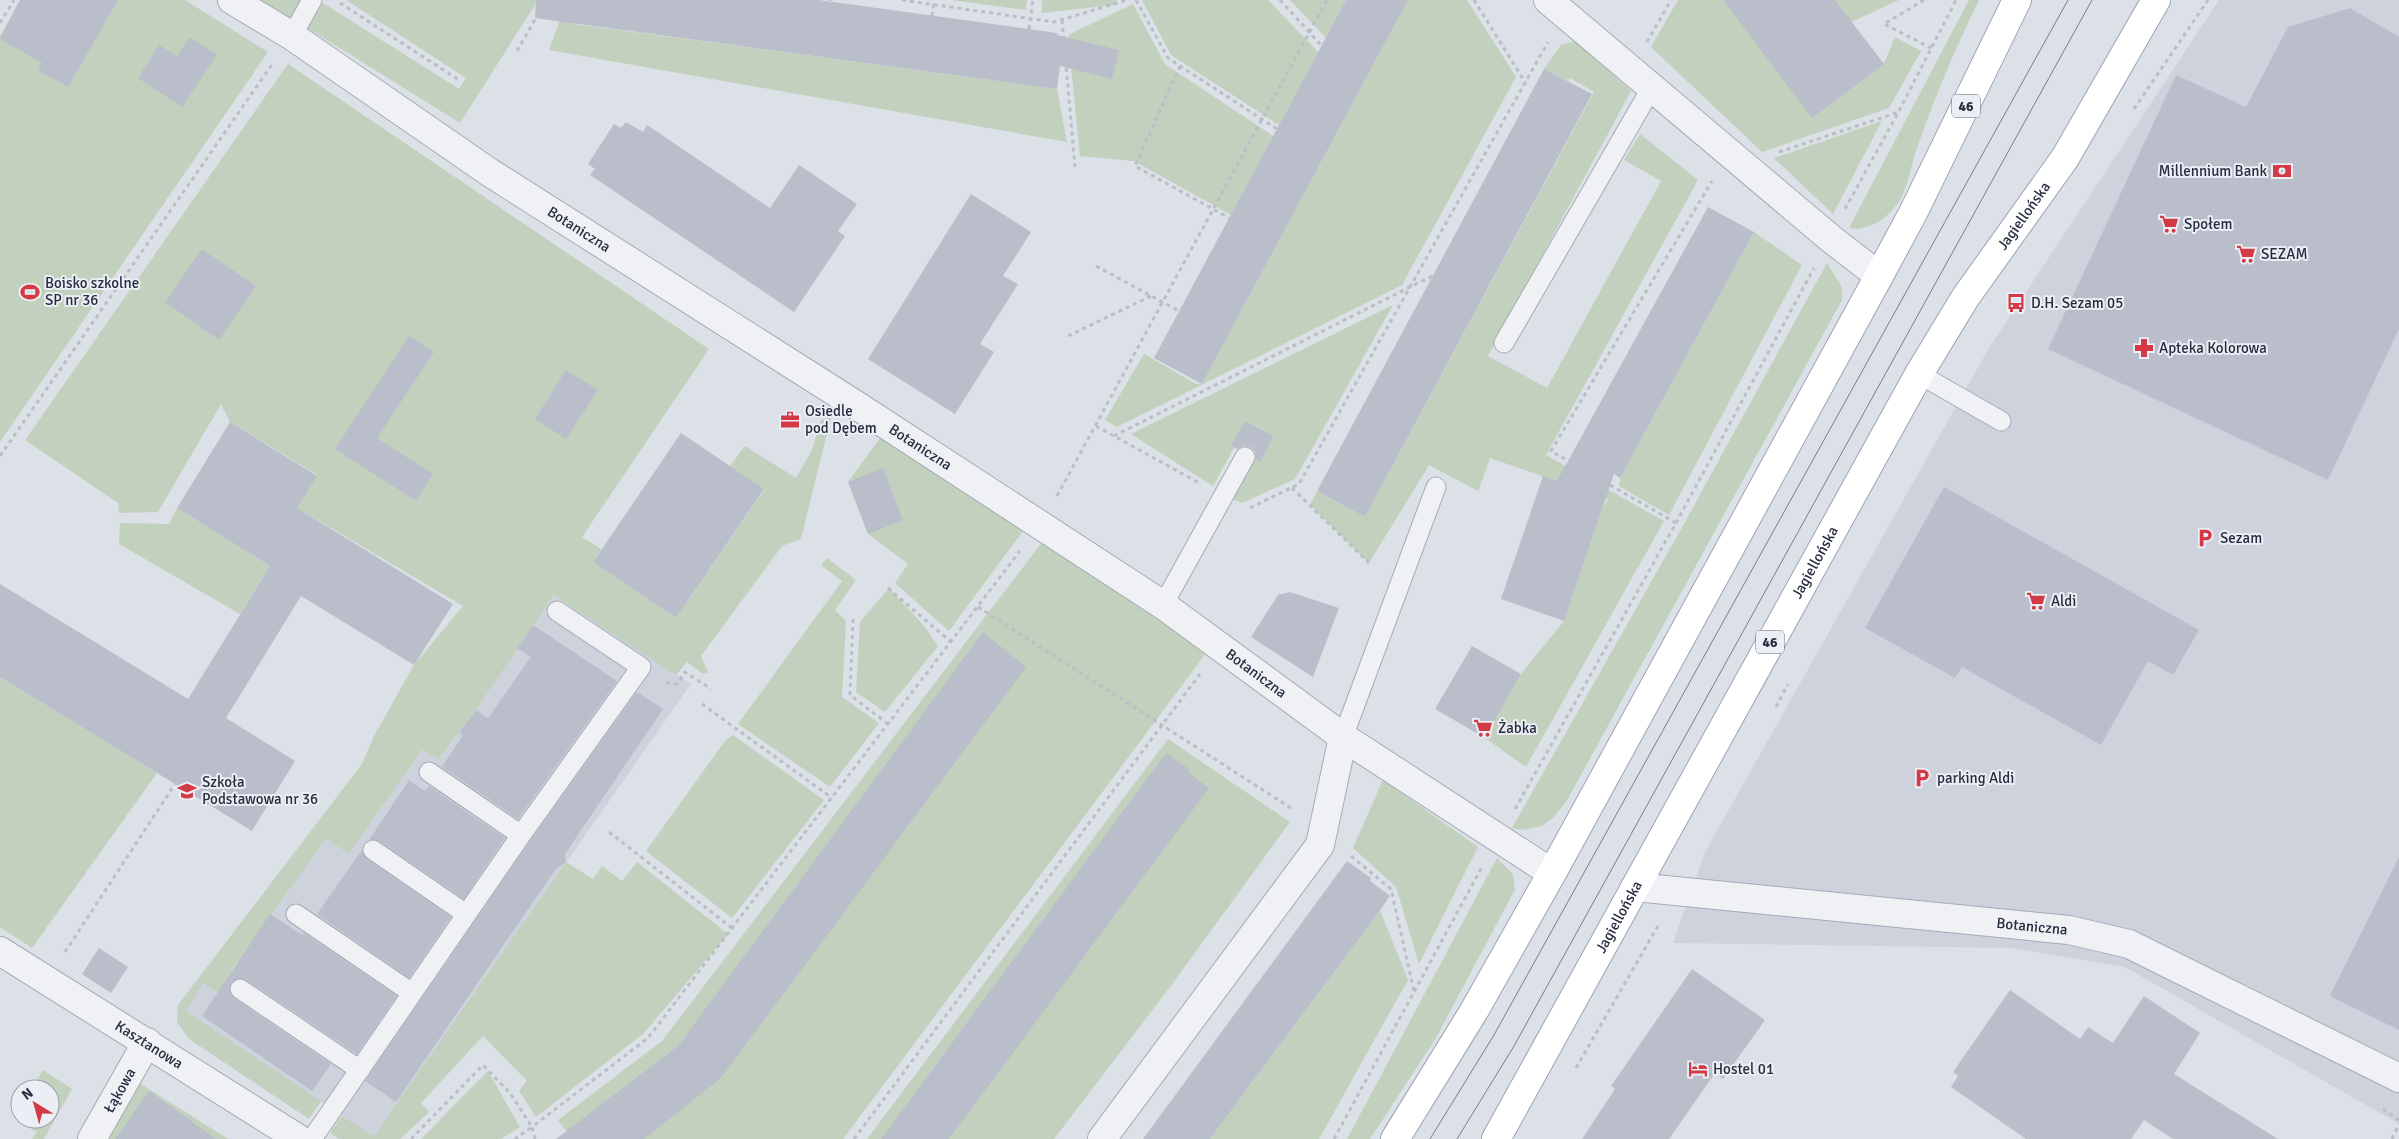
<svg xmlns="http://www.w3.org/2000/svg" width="2399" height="1139" font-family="Signika,sans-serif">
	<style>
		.built { fill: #ced2dc }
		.green { fill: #c1d1bd }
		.building { fill: #b9beca }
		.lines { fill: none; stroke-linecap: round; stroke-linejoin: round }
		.service-casing { stroke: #a5aab4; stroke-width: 21 }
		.minor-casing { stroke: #a5aab4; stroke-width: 30 }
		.primary-casing { stroke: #9ba3b3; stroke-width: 30 }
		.path { stroke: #babec5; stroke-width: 3; stroke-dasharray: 4 4; stroke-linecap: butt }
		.service { stroke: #eff1f5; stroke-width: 19 }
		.minor { stroke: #eff1f5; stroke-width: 28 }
		.primary { stroke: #fff; stroke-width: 28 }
		.tram { stroke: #757e91; stroke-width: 1 }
		.labels { text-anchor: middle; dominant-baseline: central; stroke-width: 4; stroke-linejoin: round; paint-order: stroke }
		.shield { fill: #ebeff5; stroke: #606675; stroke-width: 1 }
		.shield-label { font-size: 14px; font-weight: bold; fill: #252c3e }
		.poi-label { font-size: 15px; fill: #252c3e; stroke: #ebeff5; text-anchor: start }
		.street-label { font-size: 15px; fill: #252c3e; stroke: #ebeff5 }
	</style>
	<rect width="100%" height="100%" fill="#dce0e7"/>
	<path class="built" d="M 2219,0 L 2399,0 L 2399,1124 L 2125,967 L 2011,948 L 1673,943 L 1705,852 L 1989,348 Z
		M 554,595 L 691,684 L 374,1137 L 186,1011 L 203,983 L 218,992 L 235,965 L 326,839 L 349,854 L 422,750 L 440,759 L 476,710 Z"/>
	<path class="green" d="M 20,0 L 185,0 L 268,52 L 0,442 L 0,36 Z
		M 252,0 L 303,0 L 287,24 Z
		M 346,0 L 538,0 L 460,123 L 306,27 L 323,3 L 459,89 L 466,78 Z
		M 567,0 L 574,24 L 1057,89 L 1067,142 L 549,50 Z
		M 951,0 L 1027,0 L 1026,10 Z
		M 1042,0 L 1117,0 L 1114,5 L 1042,13 Z
		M 1142,0 L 1268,0 L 1318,52 L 1279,125 L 1171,55 Z
		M 1290,0 L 1346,0 L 1326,38 Z
		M 1408,0 L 1467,0 L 1516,77 L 1402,285 L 1117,427 L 1105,420 L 1144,354 L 1196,384 L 1202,384 Z
		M 1678,0 L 1723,0 L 1884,64 L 1895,37 L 1921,51 L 1889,108 L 1762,152 L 1651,47 Z
		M 1835,0 L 1899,0 L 1851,22 Z
		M 1969,0 L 1979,0 C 1956,47 1935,96 1918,145 C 1911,163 1909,184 1900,200 C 1889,217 1870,232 1849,228 Z
		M 1133,4 L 1165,64 L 1273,136 L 1231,215 L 1134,161 L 1080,156 L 1068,37 L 1070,34 Z
		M 1575,41 L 1631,91 L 1488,356 L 1547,388 L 1661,181 L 1624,160 L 1640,134 L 1698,180 L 1546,455 L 1664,521 L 1526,767 L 1485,738 L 1521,674 L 1564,621 L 1602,509 L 1608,499 L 1490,458 L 1478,491 L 1429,465 L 1369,563 L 1310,505 L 1317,491 L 1365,517 L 1594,92 L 1570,78 L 1568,81 L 1544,69 L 1561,45 Z
		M 288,64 L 709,349 L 582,537 L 601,549 L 593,562 L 676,618 L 764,490 L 730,466 L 745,446 L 796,478 L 812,450 L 821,420 L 831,417 L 801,539 L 782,546 L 701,656 L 708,672 L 703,674 L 687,662 L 676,675 L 554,595 L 476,710 L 439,759 L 422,750 L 349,854 L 326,839 L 235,965 L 218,993 L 203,983 L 186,1011 L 321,1101 L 309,1119 L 189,1039 L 177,1022 L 178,1005 L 362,764 L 375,734 L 414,665 L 463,606 L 297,508 L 317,475 L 230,422 L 221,404 L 158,512 L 119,513 L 118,503 L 25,440 Z
		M 1882,121 L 1833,214 L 1774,158 Z
		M 1754,232 L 1802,265 L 1669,515 L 1619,486 L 1620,478 Z
		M 1827,263 L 1842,287 L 1842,300 L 1566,802 L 1553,818 L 1542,826 L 1524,830 L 1512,828 L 1680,531 Z
		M 1393,305 L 1295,479 L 1242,503 L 1231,499 L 1253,458 L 1260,462 L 1274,436 L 1248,422 L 1213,486 L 1131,434 Z
		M 883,434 L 1023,531 L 949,631 L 895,583 L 908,564 L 868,534 L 848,482 Z
		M 177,508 L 270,566 L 240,614 L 119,544 L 120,523 L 169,524 Z
		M 1043,541 L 1207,652 L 843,1139 L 572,1139 L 558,1120 L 662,1041 Z
		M 827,558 L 856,580 L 835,610 L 846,621 L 842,697 L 879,723 L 830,787 L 738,724 L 842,581 L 821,565 Z
		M 889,588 L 925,627 L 938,646 L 885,712 L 856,692 L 860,622 Z
		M 0,677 L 157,773 L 32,948 L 0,927 Z
		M 733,735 L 824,800 L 732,918 L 646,851 L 725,741 Z
		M 1168,739 L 1290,822 L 1170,987 L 1054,1139 L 867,1139 Z
		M 1383,780 L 1478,847 L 1419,964 L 1396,887 L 1353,848 Z
		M 1497,858 L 1513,874 L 1515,890 L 1511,897 L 1436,1038 L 1370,1139 L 1347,1139 Z
		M 566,862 L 593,879 L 602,866 L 622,881 L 637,862 L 728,934 L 644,1033 L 536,1117 L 519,1091 L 527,1081 L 483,1036 L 421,1103 L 429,1112 L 400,1139 L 339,1139 L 330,1133 L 342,1116 L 374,1136 Z
		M 1380,910 L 1408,980 L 1319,1139 L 1210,1139 Z
		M 43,1070 L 72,1089 L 44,1139 L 32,1139 L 37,1132 L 25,1125 L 29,1119 L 50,1119 L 50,1089 L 33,1087 Z
		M 488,1071 L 520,1127 L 501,1139 L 421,1139 Z
		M 136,1081 L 228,1139 L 103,1139 Z"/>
	<path class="building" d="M 20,0 L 118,0 L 68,87 L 38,70 L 42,63 L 0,39 Z
		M 536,0 L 819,0 L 1057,33 L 1057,35 L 1119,50 L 1112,79 L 1060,66 L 1057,89 L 535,18 Z
		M 1346,0 L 1408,0 L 1202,384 L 1154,358 Z
		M 1723,0 L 1835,0 L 1884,64 L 1812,118 Z
		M 2350,8 L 2399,37 L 2399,329 L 2328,480 L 2048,349 L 2176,75 L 2246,107 L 2288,27 Z
		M 190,37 L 217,55 L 182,107 L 138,78 L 159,45 L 177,56 Z
		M 1544,69 L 1592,94 L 1365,517 L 1317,491 Z
		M 626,122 L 643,132 L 647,125 L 770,208 L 799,165 L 857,204 L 838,231 L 845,236 L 794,312 L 590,175 L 595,169 L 588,164 L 614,124 L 621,128 Z
		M 971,194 L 1031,232 L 1003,276 L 1018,284 L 980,344 L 994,352 L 955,414 L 868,359 Z
		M 1708,207 L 1754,232 L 1620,478 L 1614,474 L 1564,621 L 1501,599 L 1543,476 L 1557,481 Z
		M 202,249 L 256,286 L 219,340 L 165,302 Z
		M 409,336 L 434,352 L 377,438 L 433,474 L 416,501 L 335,449 Z
		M 566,370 L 598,390 L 566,439 L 535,419 Z
		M 1245,421 L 1274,436 L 1260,462 L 1256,459 L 1255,452 L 1251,447 L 1244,446 L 1237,449 L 1231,446 Z
		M 230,422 L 317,476 L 297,508 L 453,604 L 414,665 L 301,596 L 226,718 L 295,761 L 252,831 L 0,677 L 0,584 L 188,699 L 270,566 L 177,508 Z
		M 681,433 L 764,489 L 676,618 L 593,562 Z
		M 883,468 L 903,520 L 868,534 L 848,482 Z
		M 1944,487 L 2199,630 L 2173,675 L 2148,661 L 2101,745 L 1962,667 L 1955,678 L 1865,628 Z
		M 1290,592 L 1339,608 L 1313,677 L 1251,637 L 1278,595 Z
		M 533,625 L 617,681 L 518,819 L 442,767 L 463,735 L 459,733 L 476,710 L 488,718 L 531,657 L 517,648 Z
		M 983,632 L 1026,667 L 721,1078 L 644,1139 L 556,1139 L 678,1046 Z
		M 1472,646 L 1521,674 L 1485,738 L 1435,709 Z
		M 636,693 L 639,693 L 663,709 L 565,854 L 566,862 L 555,870 L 396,1102 L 365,1081 L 530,841 Z
		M 1166,753 L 1190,770 L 1188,772 L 1209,788 L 949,1139 L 881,1139 Z
		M 409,780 L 425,791 L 429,786 L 505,838 L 464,899 L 379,841 L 369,840 Z
		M 362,850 L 367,859 L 451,917 L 409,978 L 317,914 Z
		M 2399,857 L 2399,1030 L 2330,996 Z
		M 1347,861 L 1371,878 L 1370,881 L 1390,896 L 1380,910 L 1210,1139 L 1143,1139 Z
		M 270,914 L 302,935 L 304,933 L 397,996 L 357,1054 L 246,980 L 240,978 L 231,982 L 229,989 L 234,998 L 331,1064 L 312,1091 L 202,1016 Z
		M 99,948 L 128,967 L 111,993 L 82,974 Z
		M 1692,969 L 1765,1020 L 1723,1079 L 1715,1073 L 1669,1139 L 1582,1139 L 1615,1089 L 1611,1086 Z
		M 2010,990 L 2080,1039 L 2088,1027 L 2113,1043 L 2144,996 L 2200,1033 L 2174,1074 L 2278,1139 L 2173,1139 L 2144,1120 L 2131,1139 L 2026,1139 L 1951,1087 L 1958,1076 L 1953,1072 Z
		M 149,1091 L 216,1139 L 115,1139 Z"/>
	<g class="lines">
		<g class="service-casing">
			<path id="service" d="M 292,36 L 312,0
				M 1504,343 L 1652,87
				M 1919,374 L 2001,421
				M 1163,605 L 1245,457
				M 1343,737 L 1436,487
				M 429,772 L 521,835
				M 373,850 L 466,914
				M 296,914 L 412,993
				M 240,989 L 360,1070
				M 312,1139 L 521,835 L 641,667 L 557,611"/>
		</g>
		<g class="minor-casing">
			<g id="minor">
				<path id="s1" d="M 232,0 L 292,36 L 489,172 L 859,407 L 1163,605 L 1343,737 L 1552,873"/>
				<path d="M 1548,0 L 1830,238 L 1879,276"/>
				<path id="s2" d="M 1635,887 L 2069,930 L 2129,944 L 2399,1078"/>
				<path id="s3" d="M 0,951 L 299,1139"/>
				<path id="s4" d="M 92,1139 L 147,1042"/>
				<path d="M 1102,1139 L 1320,845 L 1343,737"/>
			</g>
		</g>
		<g class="primary-casing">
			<g id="primary">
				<path d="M 1395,1139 L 1474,1011 L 1552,873 L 1879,276 L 1913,213 L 2017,0"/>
				<path id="s5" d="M 1496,1139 L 1919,374 L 1965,298 L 2065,158 L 2156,0"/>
			</g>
		</g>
		<path class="path" d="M 902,0 L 1054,22 L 1127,0
			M 1136,0 L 1168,58 L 1277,129
			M 1280,0 L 1322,46
			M 1474,0 L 1525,82
			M 1924,0 L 1884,24 L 1931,48
			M 830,1 L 830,0
			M 340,3 L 459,80
			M 932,16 L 934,0
			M 1062,20 L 1075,167
			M 0,23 L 14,0
			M 1029,29 L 1033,0
			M 1647,42 L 1671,0
			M 517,51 L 546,0
			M 1180,66 L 1135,166 L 1229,218
			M 2134,109 L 2208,0
			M 1779,152 L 1899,112
			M 1845,209 L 1899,111 L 1956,0
			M 1096,266 L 1179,311
			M 1068,336 L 1151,296
			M 1096,426 L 1199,483
			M 1114,436 L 1432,276
			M 0,456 L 273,63
			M 1292,488 L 1369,563
			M 1057,496 L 1327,0
			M 1250,508 L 1299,484 L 1548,42
			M 1676,523 L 1551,451 L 1712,181
			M 888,588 L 951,642
			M 978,607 L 1294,810
			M 853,619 L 850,695 L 888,724
			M 666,683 L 677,684 L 685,672 L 711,689
			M 702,704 L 832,798
			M 1776,707 L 1788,684
			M 1515,809 L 1676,523 L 1814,268
			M 609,832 L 732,928
			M 1351,856 L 1391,889 L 1414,991
			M 65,952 L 175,784
			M 1576,1068 L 1659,924
			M 2383,1109 L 2399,1120
			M 411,1139 L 483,1065 L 510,1093 L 532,1127 L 515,1139
			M 535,1139 L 532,1127 L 648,1038 L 1020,551
			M 854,1139 L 1200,674
			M 1334,1139 L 1482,867
			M 2392,1139 L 2399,1124"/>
		<use href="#service" class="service"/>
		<use href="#minor" class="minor"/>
		<use href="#primary" class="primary"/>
		<path class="tram" d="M 1430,1139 L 1494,1035 L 2068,0
			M 1457,1139 L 1514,1046 L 2092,0"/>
	</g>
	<defs>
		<g id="bank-bare" transform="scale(1.5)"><path d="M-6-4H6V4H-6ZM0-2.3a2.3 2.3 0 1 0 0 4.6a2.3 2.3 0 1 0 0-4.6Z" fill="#d43946" stroke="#ebeff5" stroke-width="2.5" paint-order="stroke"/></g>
		<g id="supermarket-bare" transform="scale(1.5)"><path d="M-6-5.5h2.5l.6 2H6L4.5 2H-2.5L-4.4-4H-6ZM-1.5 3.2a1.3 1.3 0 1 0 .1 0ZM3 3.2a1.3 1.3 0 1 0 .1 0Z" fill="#d43946" stroke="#ebeff5" stroke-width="2.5" paint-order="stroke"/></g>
		<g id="stadium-bare" transform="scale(1.5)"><path d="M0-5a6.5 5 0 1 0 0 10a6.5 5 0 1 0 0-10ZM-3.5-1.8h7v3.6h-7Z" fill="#d43946" stroke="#ebeff5" stroke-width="2.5" paint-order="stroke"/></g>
		<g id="bus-bare" transform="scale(1.5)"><path d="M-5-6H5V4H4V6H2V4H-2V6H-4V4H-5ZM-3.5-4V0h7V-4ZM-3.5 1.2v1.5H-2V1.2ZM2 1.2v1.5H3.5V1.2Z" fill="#d43946" stroke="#ebeff5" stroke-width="2.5" paint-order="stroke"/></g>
		<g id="pharmacy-bare" transform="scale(1.5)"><path d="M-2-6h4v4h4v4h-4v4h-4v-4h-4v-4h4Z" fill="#d43946" stroke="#ebeff5" stroke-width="2.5" paint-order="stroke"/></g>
		<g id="office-bare" transform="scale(1.5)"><path d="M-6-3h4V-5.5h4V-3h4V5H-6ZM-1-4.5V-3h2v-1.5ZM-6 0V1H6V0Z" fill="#d43946" stroke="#ebeff5" stroke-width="2.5" paint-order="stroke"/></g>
		<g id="parking-bare" transform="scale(1.5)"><path d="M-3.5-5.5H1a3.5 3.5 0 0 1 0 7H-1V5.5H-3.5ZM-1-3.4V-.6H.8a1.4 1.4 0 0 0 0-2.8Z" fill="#d43946" stroke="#ebeff5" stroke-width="2.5" paint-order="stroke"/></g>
		<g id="school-bare" transform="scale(1.5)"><path d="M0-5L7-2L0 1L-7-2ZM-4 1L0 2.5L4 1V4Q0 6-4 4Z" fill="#d43946" stroke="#ebeff5" stroke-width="2.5" paint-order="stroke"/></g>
		<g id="hotel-bare" transform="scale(1.5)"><path d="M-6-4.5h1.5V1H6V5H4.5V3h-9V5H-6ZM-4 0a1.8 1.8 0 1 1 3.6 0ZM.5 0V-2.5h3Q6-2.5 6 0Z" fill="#d43946" stroke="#ebeff5" stroke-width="2.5" paint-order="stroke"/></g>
	</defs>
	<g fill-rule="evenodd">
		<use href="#bank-bare" x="2282" y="171"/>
		<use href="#supermarket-bare" x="2169" y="224"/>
		<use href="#supermarket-bare" x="2246" y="254"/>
		<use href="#stadium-bare" x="30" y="292"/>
		<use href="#bus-bare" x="2016" y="303"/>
		<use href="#pharmacy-bare" x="2144" y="348"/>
		<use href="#office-bare" x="790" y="420"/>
		<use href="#parking-bare" x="2205" y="538"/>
		<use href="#supermarket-bare" x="2036" y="601"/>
		<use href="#supermarket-bare" x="1483" y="728"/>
		<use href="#parking-bare" x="1922" y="778"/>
		<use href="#school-bare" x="187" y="791"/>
		<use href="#hotel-bare" x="1698" y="1069"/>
	</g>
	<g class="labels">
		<g class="shield">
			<rect x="1952" y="94.5" width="28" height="23" rx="4"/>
			<rect x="1756" y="630.5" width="28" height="23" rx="4"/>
		</g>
		<g class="shield-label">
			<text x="1966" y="106">46</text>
			<text x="1770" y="642">46</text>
		</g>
		<g class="poi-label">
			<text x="2267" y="171" text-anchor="end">Millennium Bank</text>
			<text x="2184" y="224">Społem</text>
			<text x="2261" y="254">SEZAM</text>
			<text x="45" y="283">Boisko szkolne<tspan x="45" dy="17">SP nr 36</tspan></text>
			<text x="2031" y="303">D.H. Sezam 05</text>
			<text x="2159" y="348">Apteka Kolorowa</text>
			<text x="805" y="411">Osiedle<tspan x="805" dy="17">pod Dębem</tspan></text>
			<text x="2220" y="538">Sezam</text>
			<text x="2051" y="601">Aldi</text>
			<text x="1498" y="728">Żabka</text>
			<text x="1937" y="778">parking Aldi</text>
			<text x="202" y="782">Szkoła<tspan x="202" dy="17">Podstawowa nr 36</tspan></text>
			<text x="1713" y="1069">Hostel 01</text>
		</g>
		<g class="street-label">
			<text stroke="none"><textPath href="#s5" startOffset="1064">Jagiellońska</textPath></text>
			<text stroke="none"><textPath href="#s1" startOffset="416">Botaniczna</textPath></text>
			<text stroke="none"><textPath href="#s1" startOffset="821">Botaniczna</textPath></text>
			<text stroke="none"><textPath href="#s5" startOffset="659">Jagiellońska</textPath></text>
			<text stroke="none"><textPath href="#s1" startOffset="1226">Botaniczna</textPath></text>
			<text stroke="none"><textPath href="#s5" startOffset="254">Jagiellońska</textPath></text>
			<text stroke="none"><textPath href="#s2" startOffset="399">Botaniczna</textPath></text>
			<text stroke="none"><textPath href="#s3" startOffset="176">Kasztanowa</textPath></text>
			<text stroke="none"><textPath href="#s4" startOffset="56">Łąkowa</textPath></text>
		</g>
	</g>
	<g transform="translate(35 1104) rotate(323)"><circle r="24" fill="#ebeff5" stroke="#9ca1ac"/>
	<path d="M0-4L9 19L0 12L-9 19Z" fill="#d43946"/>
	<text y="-8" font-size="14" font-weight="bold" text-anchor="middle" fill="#252c3e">N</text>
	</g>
</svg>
